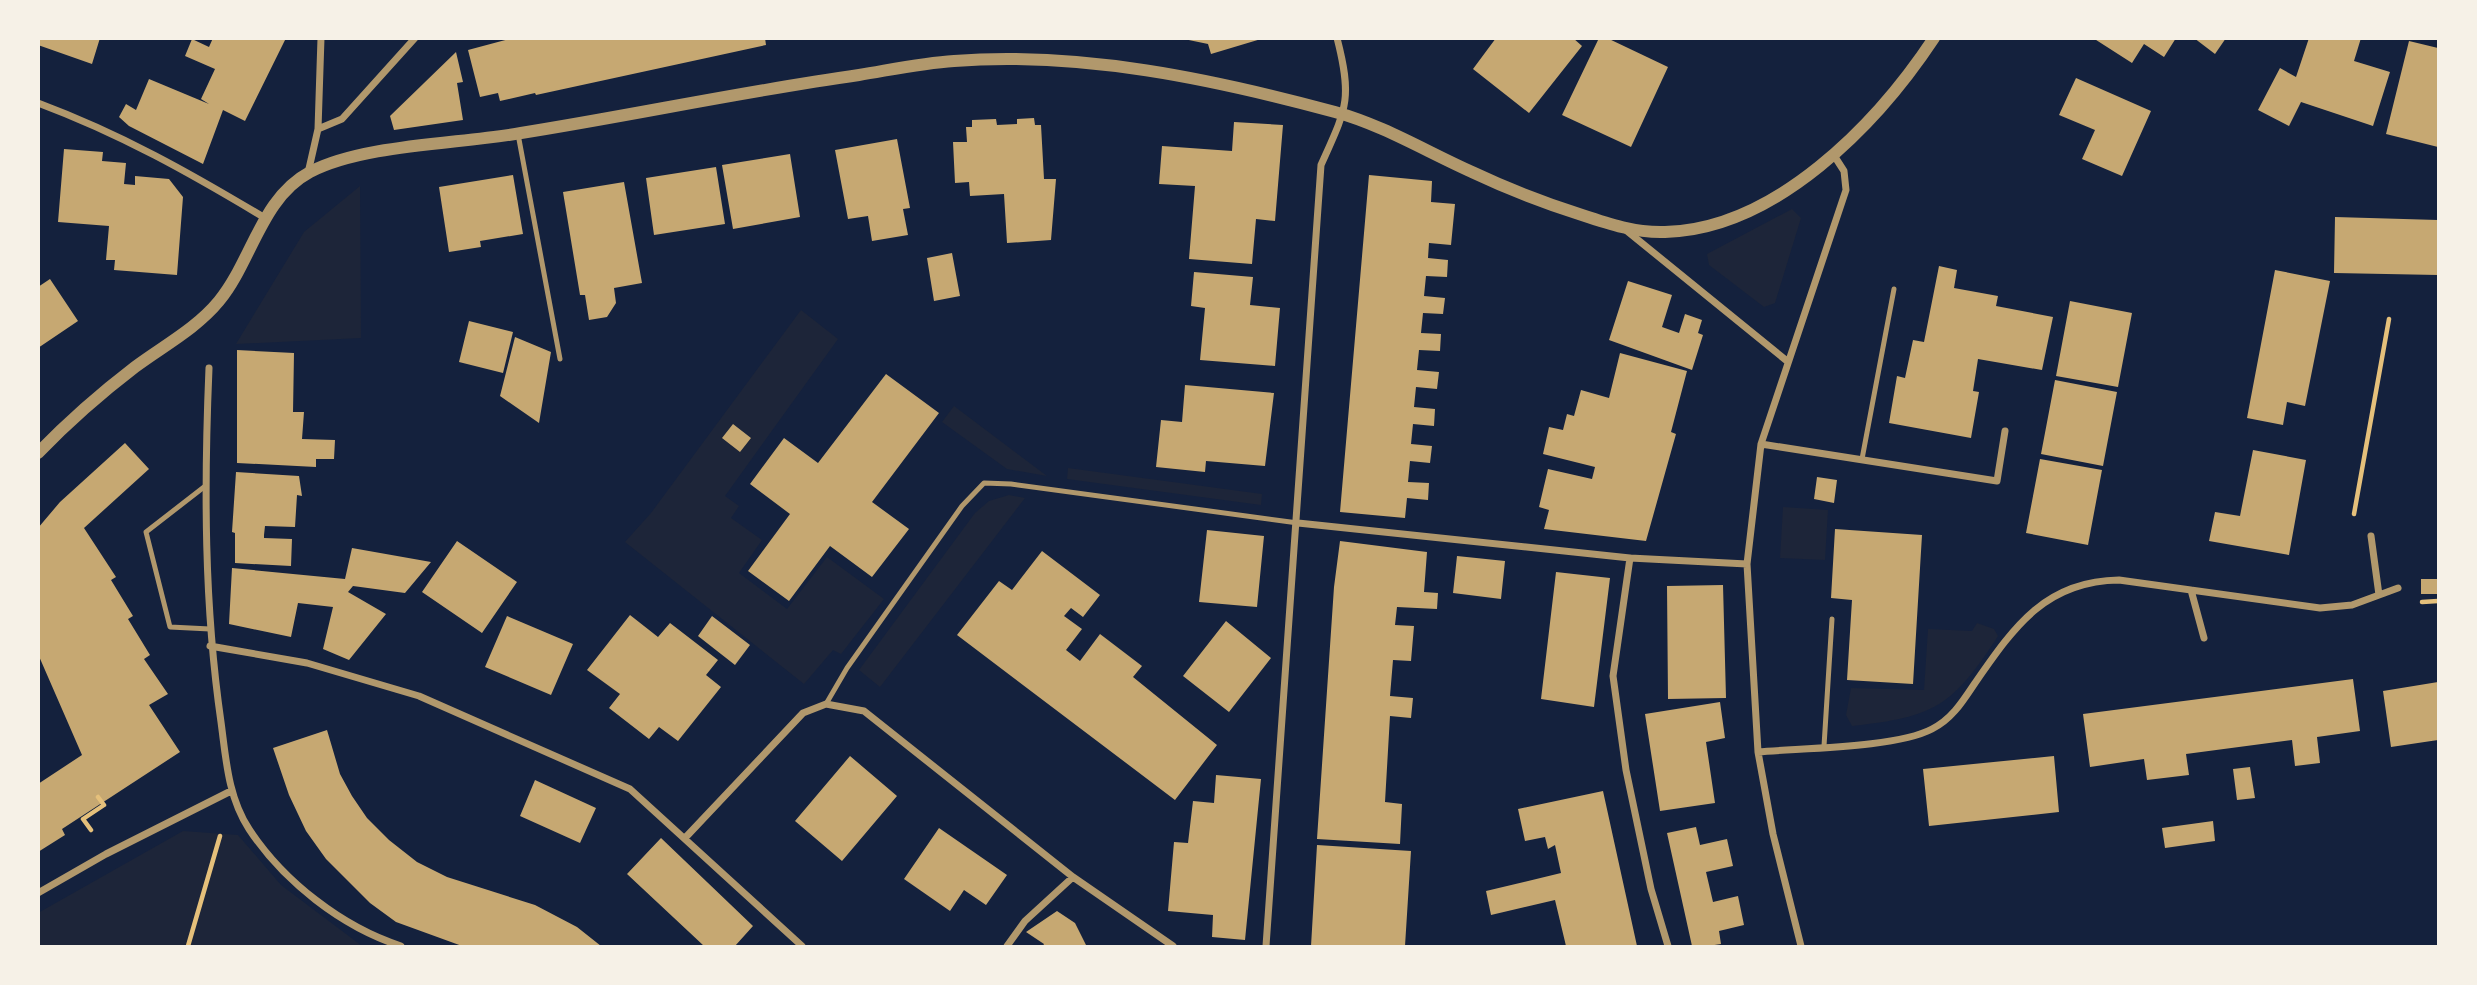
<svg xmlns="http://www.w3.org/2000/svg" width="2477" height="985" font-family="'Nunito Sans',sans-serif">
	<style>
		.green { fill: #1d2539 }
		.building { fill: #c6a872 }
		.lines { fill: none; stroke-linecap: round; stroke-linejoin: round }
		.path { stroke: #e5c07b; stroke-width: 4.5 }
		.service { stroke: #b1986c; stroke-width: 5 }
		.minor { stroke: #b1986c; stroke-width: 7 }
		.tertiary { stroke: #b1986c; stroke-width: 12 }
	</style>
	<rect width="100%" height="100%" fill="#14213d"/>
	<path class="green" d="M 360,186 L 361,338 L 236,344 L 304,232 Z
		M 1792,209 L 1801,218 L 1775,303 L 1764,307 L 1709,265 L 1707,254 Z
		M 801,310 L 838,339 L 725,496 L 739,506 L 731,518 L 762,540 L 739,573 L 787,609 L 827,557 L 884,599 L 841,654 L 833,650 L 804,684 L 625,542 L 651,513 Z
		M 954,406 L 1047,476 L 1007,469 L 942,422 Z
		M 1068,468 L 1262,494 L 1261,505 L 1067,479 Z
		M 1009,495 L 1025,498 L 880,687 L 859,670 L 975,513 L 989,501 Z
		M 1783,507 L 1828,510 L 1825,560 L 1780,558 Z
		M 1977,623 L 1994,629 L 1998,636 C 1953,706 1935,717 1852,726 L 1846,715 L 1851,688 L 1924,690 L 1928,629 L 1972,631 Z
		M 183,831 L 238,835 L 281,885 L 362,946 L 39,946 L 38,913 Z"/>
	<path class="building" d="M 38,38 L 100,38 L 92,64 L 38,45 Z
		M 213,38 L 286,38 L 245,121 L 223,110 L 203,164 L 129,126 L 119,117 L 126,104 L 136,110 L 149,79 L 209,104 L 201,99 L 215,69 L 185,56 L 192,39 L 209,47 Z
		M 513,38 L 765,38 L 766,45 L 536,95 L 535,93 L 500,101 L 498,93 L 480,97 L 468,50 Z
		M 1179,38 L 1260,38 L 1261,39 L 1211,54 L 1208,44 Z
		M 1496,38 L 1573,38 L 1582,46 L 1529,113 L 1473,69 Z
		M 1599,38 L 1607,38 L 1668,67 L 1631,147 L 1562,115 Z
		M 2093,38 L 2176,38 L 2164,57 L 2144,44 L 2132,63 Z
		M 2194,38 L 2226,38 L 2215,54 Z
		M 2309,38 L 2361,38 L 2354,61 L 2390,72 L 2373,126 L 2301,102 L 2289,126 L 2258,110 L 2280,68 L 2296,77 Z
		M 2409,41 L 2438,48 L 2438,147 L 2386,134 Z
		M 456,52 L 463,82 L 457,83 L 463,120 L 394,130 L 390,116 Z
		M 2076,78 L 2151,111 L 2122,176 L 2082,159 L 2095,130 L 2059,115 Z
		M 1034,118 L 1035,125 L 1041,125 L 1044,179 L 1056,179 L 1051,240 L 1007,243 L 1004,194 L 970,196 L 969,182 L 955,183 L 953,142 L 967,142 L 966,127 L 972,127 L 972,120 L 996,119 L 997,125 L 1017,124 L 1017,119 Z
		M 1234,122 L 1283,125 L 1275,221 L 1256,219 L 1252,264 L 1189,259 L 1195,186 L 1159,184 L 1162,146 L 1232,151 Z
		M 897,139 L 910,208 L 903,209 L 908,235 L 872,241 L 868,216 L 848,219 L 835,150 Z
		M 64,149 L 103,152 L 102,161 L 126,163 L 124,184 L 135,185 L 135,176 L 169,179 L 183,197 L 177,275 L 114,270 L 115,260 L 106,260 L 109,226 L 58,222 Z
		M 790,154 L 800,217 L 733,229 L 722,165 Z
		M 716,167 L 725,224 L 654,235 L 646,178 Z
		M 513,175 L 523,234 L 480,241 L 481,247 L 449,252 L 439,187 Z
		M 1369,175 L 1432,181 L 1431,202 L 1455,204 L 1451,245 L 1429,243 L 1428,258 L 1448,260 L 1447,277 L 1426,276 L 1424,296 L 1445,298 L 1443,314 L 1423,313 L 1421,333 L 1441,334 L 1440,351 L 1419,350 L 1417,370 L 1439,372 L 1437,389 L 1416,387 L 1414,407 L 1435,409 L 1434,426 L 1413,424 L 1411,444 L 1432,446 L 1430,463 L 1410,461 L 1408,482 L 1429,483 L 1428,500 L 1407,498 L 1405,518 L 1340,512 Z
		M 624,182 L 642,283 L 614,288 L 616,303 L 607,317 L 589,320 L 585,295 L 580,295 L 563,192 Z
		M 2335,217 L 2438,220 L 2438,275 L 2334,273 Z
		M 952,253 L 960,296 L 934,301 L 927,258 Z
		M 1939,266 L 1957,270 L 1954,288 L 1998,296 L 1996,306 L 2053,317 L 2042,370 L 1978,359 L 1973,391 L 1979,392 L 1971,438 L 1889,423 L 1897,376 L 1905,378 L 1913,340 L 1924,342 Z
		M 2275,270 L 2330,281 L 2305,406 L 2287,402 L 2283,425 L 2247,418 Z
		M 1194,272 L 1253,277 L 1250,305 L 1280,308 L 1275,366 L 1200,360 L 1205,308 L 1191,306 Z
		M 50,279 L 78,321 L 38,348 L 38,287 Z
		M 1628,281 L 1672,295 L 1662,327 L 1679,333 L 1685,314 L 1702,320 L 1698,333 L 1703,335 L 1692,370 L 1609,340 Z
		M 2070,301 L 2132,313 L 2118,387 L 2056,376 Z
		M 469,321 L 513,332 L 503,373 L 459,362 Z
		M 515,337 L 551,352 L 539,423 L 500,396 Z
		M 237,350 L 294,353 L 293,412 L 304,412 L 302,439 L 335,440 L 334,459 L 316,459 L 316,467 L 237,463 Z
		M 1620,353 L 1687,371 L 1671,432 L 1676,434 L 1646,541 L 1544,529 L 1549,510 L 1539,507 L 1548,469 L 1592,479 L 1595,467 L 1543,454 L 1549,427 L 1563,430 L 1567,414 L 1574,416 L 1581,390 L 1609,398 Z
		M 886,374 L 939,413 L 872,502 L 909,529 L 872,577 L 830,546 L 789,601 L 748,571 L 790,514 L 750,484 L 784,438 L 818,463 Z
		M 2055,380 L 2117,392 L 2103,466 L 2041,454 Z
		M 1185,385 L 1274,393 L 1265,466 L 1206,461 L 1205,472 L 1156,467 L 1161,420 L 1182,422 Z
		M 733,424 L 751,438 L 740,452 L 722,438 Z
		M 125,443 L 149,469 L 84,528 L 116,577 L 111,580 L 133,616 L 128,619 L 150,655 L 144,659 L 168,694 L 149,705 L 180,752 L 62,829 L 65,835 L 38,852 L 38,784 L 82,755 L 38,654 L 38,528 L 60,502 Z
		M 2253,450 L 2306,460 L 2289,555 L 2209,541 L 2215,512 L 2240,516 Z
		M 2040,459 L 2102,470 L 2088,545 L 2026,533 Z
		M 236,472 L 299,476 L 302,496 L 297,495 L 295,527 L 265,526 L 264,535 L 264,538 L 292,539 L 291,566 L 235,563 L 235,533 L 232,532 Z
		M 1817,477 L 1837,480 L 1834,503 L 1814,499 Z
		M 1835,529 L 1922,535 L 1913,684 L 1847,680 L 1852,600 L 1831,598 Z
		M 1207,530 L 1264,536 L 1257,607 L 1199,602 Z
		M 457,541 L 517,582 L 482,633 L 422,592 Z
		M 1340,541 L 1427,552 L 1424,592 L 1438,593 L 1437,609 L 1397,607 L 1395,625 L 1414,626 L 1411,661 L 1393,660 L 1390,696 L 1413,698 L 1411,718 L 1390,716 L 1385,802 L 1402,804 L 1400,844 L 1317,839 L 1334,587 Z
		M 352,548 L 431,562 L 405,593 L 353,586 L 348,592 L 386,614 L 349,660 L 323,649 L 333,607 L 298,603 L 291,637 L 229,624 L 232,568 L 345,579 Z
		M 1042,551 L 1100,595 L 1083,617 L 1071,608 L 1064,616 L 1082,629 L 1066,650 L 1080,661 L 1100,634 L 1142,666 L 1133,677 L 1217,745 L 1175,800 L 957,635 L 999,581 L 1012,590 Z
		M 1457,556 L 1505,561 L 1501,599 L 1453,593 Z
		M 1556,572 L 1610,578 L 1594,707 L 1541,699 Z
		M 2421,579 L 2438,579 L 2438,594 L 2421,594 Z
		M 1723,585 L 1726,698 L 1668,699 L 1667,586 Z
		M 630,615 L 658,637 L 670,623 L 718,660 L 706,675 L 721,687 L 678,741 L 659,727 L 649,739 L 609,708 L 620,694 L 587,670 Z
		M 507,616 L 573,644 L 551,695 L 485,667 Z
		M 712,616 L 750,645 L 735,665 L 698,636 Z
		M 1226,621 L 1271,658 L 1229,712 L 1183,676 Z
		M 2353,679 L 2360,731 L 2317,737 L 2320,763 L 2295,766 L 2292,740 L 2186,754 L 2189,775 L 2147,780 L 2144,759 L 2090,767 L 2083,714 Z
		M 2438,682 L 2438,740 L 2391,747 L 2383,691 Z
		M 1720,702 L 1725,738 L 1706,742 L 1715,803 L 1660,811 L 1645,714 Z
		M 327,730 L 340,774 L 352,796 L 367,818 L 389,840 L 417,862 L 447,877 L 535,905 L 577,927 L 601,946 L 462,946 L 396,922 L 370,903 L 326,859 L 306,831 L 289,795 L 273,748 Z
		M 850,756 L 897,796 L 842,861 L 795,821 Z
		M 2054,756 L 2059,812 L 1929,826 L 1923,769 Z
		M 2250,767 L 2255,798 L 2237,800 L 2233,769 Z
		M 1216,775 L 1261,779 L 1245,940 L 1212,937 L 1213,915 L 1168,911 L 1174,842 L 1188,843 L 1193,801 L 1214,803 Z
		M 535,780 L 596,808 L 580,843 L 520,816 Z
		M 1603,791 L 1637,946 L 1566,946 L 1555,900 L 1491,915 L 1486,891 L 1561,873 L 1555,845 L 1548,849 L 1545,837 L 1525,841 L 1518,809 Z
		M 2213,821 L 2215,841 L 2165,848 L 2162,828 Z
		M 1696,827 L 1700,845 L 1727,839 L 1733,866 L 1706,872 L 1713,902 L 1738,896 L 1744,925 L 1719,931 L 1721,944 L 1708,946 L 1692,946 L 1667,833 Z
		M 939,828 L 1007,875 L 986,905 L 964,890 L 950,911 L 904,879 Z
		M 661,838 L 753,926 L 735,946 L 704,946 L 627,874 Z
		M 1317,845 L 1411,851 L 1405,946 L 1311,946 Z
		M 1057,911 L 1075,923 L 1086,945 L 1084,946 L 1043,946 L 1044,944 L 1026,932 Z"/>
	<g class="lines">
		<path class="path" d="M 2354,514 L 2389,319
			M 2422,602 L 2438,601
			M 91,830 L 83,819 L 104,805 L 98,797
			M 188,946 L 220,836"/>
		<path class="service" d="M 518,134 L 560,359
			M 1862,459 L 1894,289
			M 204,487 L 146,532 L 170,627 L 210,629
			M 826,704 L 847,668 L 962,506 L 984,483 L 1011,484 L 1298,523
			M 1824,746 L 1832,619"/>
		<path class="minor" d="M 38,103 C 121,134 190,173 265,218
			M 318,129 L 321,38
			M 308,173 L 318,129 L 342,119 L 415,38
			M 1627,231 L 1787,361
			M 209,368 C 204,487 204,604 221,722 C 226,759 228,797 249,829 C 283,881 342,927 401,946
			M 1761,444 L 1997,481 L 2005,431
			M 1298,523 L 1630,558 L 1747,564
			M 2371,536 L 2379,595
			M 1630,558 L 1613,676 L 1626,770 L 1651,889 L 1668,946
			M 2191,590 L 2204,638
			M 210,646 L 307,663 L 419,696 L 630,789 L 802,946
			M 1758,752 C 1802,748 1896,748 1932,729 C 1952,719 1963,701 1975,683 C 2014,627 2045,581 2119,580 L 2320,608 L 2352,605 L 2398,588
			M 685,838 L 803,713 L 826,704 L 864,711 L 1073,877 L 1173,946
			M 38,893 L 106,854 L 231,791
			M 1007,946 L 1025,921 L 1073,877
			M 1266,946 L 1321,165 C 1346,109 1353,100 1337,38
			M 1801,946 L 1773,834 L 1758,752 L 1747,564 L 1761,444 L 1846,190 L 1844,171 L 1835,157"/>
		<path class="tertiary" d="M 38,453 C 68,422 101,393 135,367 C 163,346 196,329 219,301 C 252,261 261,198 310,172 C 364,144 460,144 521,133 C 634,115 745,91 859,75 C 890,70 922,63 954,61 C 1081,51 1213,79 1335,112 C 1383,125 1427,152 1472,172 C 1508,189 1544,203 1582,215 C 1609,224 1636,233 1665,232 C 1776,229 1877,124 1934,38"/>
	</g>
	<rect width="2477" height="985" fill="none" stroke="#f6f1e7" stroke-width="80"/>
</svg>
